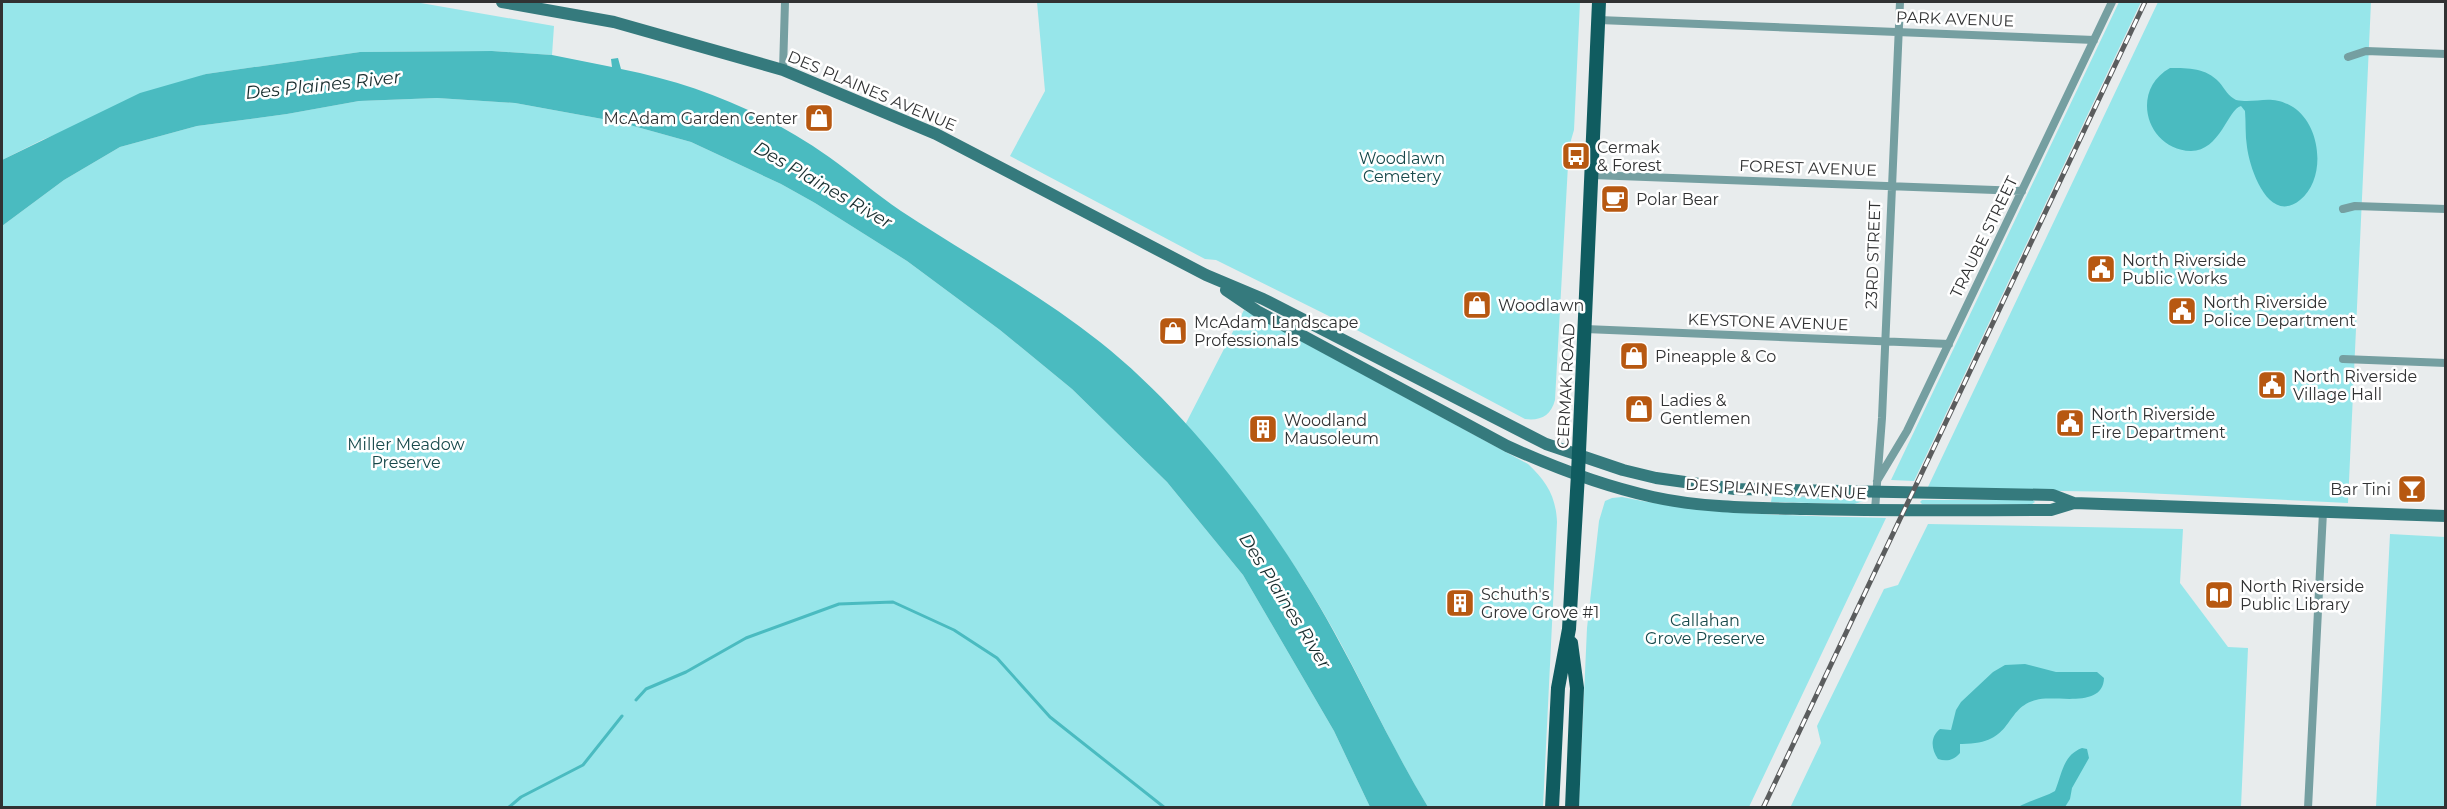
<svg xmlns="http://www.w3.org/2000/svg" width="2447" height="809" font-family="Montserrat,sans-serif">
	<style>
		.green { fill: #97e6ea }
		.water { fill: #4abbc0 }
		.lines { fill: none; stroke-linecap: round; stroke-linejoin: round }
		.stream { stroke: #4abbc0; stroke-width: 3 }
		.minor { stroke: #759fa1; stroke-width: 8 }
		.secondary { stroke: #357a7d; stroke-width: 12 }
		.primary { stroke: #105c60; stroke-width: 14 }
		.rail-casing { stroke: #5b5d5e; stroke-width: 5 }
		.rail { stroke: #fff; stroke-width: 3; stroke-dasharray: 9; stroke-linecap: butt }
		.labels { text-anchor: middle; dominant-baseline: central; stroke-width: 5; stroke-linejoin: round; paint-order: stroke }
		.street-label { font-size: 16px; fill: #313233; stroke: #fff }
		.poi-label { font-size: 16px; fill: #313233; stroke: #fff; text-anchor: start }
		.park-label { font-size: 16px; fill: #17494b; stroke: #fff }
		.water-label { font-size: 18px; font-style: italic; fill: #192e2f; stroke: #fff }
	</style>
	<rect width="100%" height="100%" fill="#e8eced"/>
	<path class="green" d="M 2,2 L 415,2 L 554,26 L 552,55 L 492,51 L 360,52 L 206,74 L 42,140 L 2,160 Z
		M 1037,2 L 1580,2 L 1574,130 L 1569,147 L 1555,400 C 1551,416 1540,421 1525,419 L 1353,328 L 1216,260 L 1205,259 L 1010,156 L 1045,91 Z
		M 2119,2 L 2141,2 L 1914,481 L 1891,480 Z
		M 2158,2 L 2371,2 L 2348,503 L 2124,492 L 1927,489 Z
		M 437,98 L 515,103 L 619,122 L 691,142 L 781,184 L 815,203 L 907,261 L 1000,330 L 1072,389 L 1167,482 L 1243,575 L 1334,731 L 1370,807 L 2,807 L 2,226 L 64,180 L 120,147 L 197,126 L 287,114 L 359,101 Z
		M 1244,310 L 1528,464 C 1546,481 1556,496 1557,522 L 1543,807 L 1428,807 C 1393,750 1366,689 1334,631 C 1292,556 1242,488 1185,425 Z
		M 1772,496 L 1866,499 L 1867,500 L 1854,504 L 1771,502 Z
		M 1622,497 C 1709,515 1797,516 1886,518 L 1749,807 L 1579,807 L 1587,628 L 1599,521 L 1605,501 L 1612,498 Z
		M 1922,500 L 2033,500 L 2035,502 L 2032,504 L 1922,504 L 1920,502 Z
		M 1928,524 L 2183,529 L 2180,583 L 2228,647 L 2248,648 L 2241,807 L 1790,808 L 1821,743 L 1817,726 L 1884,589 L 1898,585 Z
		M 2390,534 L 2445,537 L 2445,807 L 2376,807 Z"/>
	<path class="water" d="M 492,51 L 552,55 L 612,67 L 611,59 L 618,58 L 621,69 C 697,84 765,112 829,157 C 853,174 876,194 901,211 C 968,255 1038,293 1100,342 C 1192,415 1278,530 1334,632 C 1366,690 1394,751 1428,807 L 1370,807 L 1334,731 L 1243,575 L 1167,482 L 1072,389 L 1000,330 L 907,261 L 815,203 L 781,184 L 691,142 L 619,122 L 515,103 L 437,98 L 359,101 L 287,114 L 197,126 L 120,147 L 64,180 L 2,226 L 2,160 L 140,93 L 206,74 L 360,52 Z
		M 2170,68 C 2189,68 2206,68 2219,82 C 2225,89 2228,96 2236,100 C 2258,104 2270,93 2293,107 C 2321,125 2327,178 2300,200 C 2269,225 2250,170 2247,147 C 2245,135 2246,123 2245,111 L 2241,106 C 2228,109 2220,151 2191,151 C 2147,150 2129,91 2170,68 Z
		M 2025,664 L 2056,672 L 2097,672 L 2104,678 C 2103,710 2053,694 2036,700 C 2002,709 2016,745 1960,744 L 1960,753 C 1954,760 1947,762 1938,759 C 1931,749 1930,737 1940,729 L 1951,730 L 1956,710 L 1961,702 L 1993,672 L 2005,665 Z
		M 2082,748 L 2087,749 L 2089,758 L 2072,788 L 2070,799 L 2065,807 L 2018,807 C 2030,800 2043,798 2055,791 C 2062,774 2063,755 2082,748 Z"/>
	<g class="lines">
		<path class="stream" d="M 636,700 L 646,689 L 686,672 L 746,638 L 839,604 L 893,602 L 954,630 L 997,658 L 1050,717 L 1165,808
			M 508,808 L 521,797 L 583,765 L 622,716"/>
		<path class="minor" d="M 1599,20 L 2094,40
			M 2348,57 L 2366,51 L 2446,54
			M 783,70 L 785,2
			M 1592,175 L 2022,191
			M 2343,209 L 2355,206 L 2446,209
			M 1585,329 L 1949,344
			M 2343,359 L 2446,363
			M 1877,481 L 1907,431 L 2112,2
			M 1875,510 L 1882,418 L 1900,2
			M 2308,808 L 2323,512"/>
		<path class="secondary" d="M 502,2 L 614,22 L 783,70 L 936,134 L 1206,275 L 1263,299 L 1546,444 L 1623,470 L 1656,478 L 1735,489 L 2053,495 L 2074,503 L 2446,516
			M 1226,290 L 1257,311 L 1507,446 C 1553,467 1603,486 1653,497 C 1703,508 1755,508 1806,509 C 1888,511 1969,510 2051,510 L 2074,503"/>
		<path class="primary" d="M 1571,643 L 1577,688 L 1572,808
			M 1552,808 L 1558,688 L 1569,629 L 1578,474 L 1599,2"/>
		<g class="rail-casing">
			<path id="rail" d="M 1763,808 L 2145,2"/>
		</g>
		<use href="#rail" class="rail"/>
	</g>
	<defs>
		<g id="shop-square" transform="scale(1.5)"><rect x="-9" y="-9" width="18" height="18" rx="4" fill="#b75811" stroke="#fff"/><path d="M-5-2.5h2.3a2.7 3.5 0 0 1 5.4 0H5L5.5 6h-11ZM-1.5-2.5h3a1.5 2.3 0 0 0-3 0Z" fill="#fff"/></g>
		<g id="bus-square" transform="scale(1.5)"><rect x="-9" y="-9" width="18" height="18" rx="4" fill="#b75811" stroke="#fff"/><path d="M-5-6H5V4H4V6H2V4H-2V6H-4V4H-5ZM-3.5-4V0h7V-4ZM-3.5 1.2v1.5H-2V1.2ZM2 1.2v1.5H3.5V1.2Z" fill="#fff"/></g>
		<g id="cafe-square" transform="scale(1.5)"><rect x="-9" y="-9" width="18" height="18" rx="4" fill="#b75811" stroke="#fff"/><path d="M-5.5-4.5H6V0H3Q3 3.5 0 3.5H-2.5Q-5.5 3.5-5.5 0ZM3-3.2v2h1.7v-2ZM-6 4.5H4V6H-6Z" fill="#fff"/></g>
		<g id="civic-square" transform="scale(1.5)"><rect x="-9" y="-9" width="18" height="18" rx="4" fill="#b75811" stroke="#fff"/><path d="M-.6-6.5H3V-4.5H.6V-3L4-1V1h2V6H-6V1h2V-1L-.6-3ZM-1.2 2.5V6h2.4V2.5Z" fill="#fff"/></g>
		<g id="building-square" transform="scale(1.5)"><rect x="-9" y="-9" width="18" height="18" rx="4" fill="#b75811" stroke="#fff"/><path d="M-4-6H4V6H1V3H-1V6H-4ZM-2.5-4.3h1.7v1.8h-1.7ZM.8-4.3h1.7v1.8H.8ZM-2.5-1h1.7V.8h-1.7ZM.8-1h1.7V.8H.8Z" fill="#fff"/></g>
		<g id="bar-square" transform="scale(1.5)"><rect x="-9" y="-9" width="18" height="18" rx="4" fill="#b75811" stroke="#fff"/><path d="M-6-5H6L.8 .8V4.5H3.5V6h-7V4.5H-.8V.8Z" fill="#fff"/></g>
		<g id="library-square" transform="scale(1.5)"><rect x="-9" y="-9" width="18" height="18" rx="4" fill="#b75811" stroke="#fff"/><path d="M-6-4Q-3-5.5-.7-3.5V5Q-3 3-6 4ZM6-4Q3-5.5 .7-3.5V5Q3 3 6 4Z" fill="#fff"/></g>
	</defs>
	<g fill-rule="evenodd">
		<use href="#shop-square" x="819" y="118"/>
		<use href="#bus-square" x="1576" y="156"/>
		<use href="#cafe-square" x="1615" y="199"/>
		<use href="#civic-square" x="2101" y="269"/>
		<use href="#shop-square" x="1477" y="305"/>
		<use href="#civic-square" x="2182" y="311"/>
		<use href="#shop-square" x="1173" y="331"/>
		<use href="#shop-square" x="1634" y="356"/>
		<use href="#civic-square" x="2272" y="385"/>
		<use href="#shop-square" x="1639" y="409"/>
		<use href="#civic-square" x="2070" y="423"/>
		<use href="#building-square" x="1263" y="429"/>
		<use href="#bar-square" x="2412" y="489"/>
		<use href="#library-square" x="2219" y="595"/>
		<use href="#building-square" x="1460" y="603"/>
	</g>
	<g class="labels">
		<g class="street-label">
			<text transform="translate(1955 19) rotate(2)">PARK AVENUE</text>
			<text transform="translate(872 91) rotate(23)">DES PLAINES AVENUE</text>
			<text transform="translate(1808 168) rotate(2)">FOREST AVENUE</text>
			<text transform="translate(1984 237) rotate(-64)">TRAUBE STREET</text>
			<text transform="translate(1873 255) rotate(-88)">23RD STREET</text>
			<text transform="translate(1768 322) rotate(2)">KEYSTONE AVENUE</text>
			<text transform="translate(1566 386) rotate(-87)">CERMAK ROAD</text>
			<text transform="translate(1776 489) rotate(3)">DES PLAINES AVENUE</text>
		</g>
		<g class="poi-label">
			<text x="798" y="118" text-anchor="end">McAdam Garden Center</text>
			<text x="1597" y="147">Cermak<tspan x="1597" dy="18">&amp; Forest</tspan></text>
			<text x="1636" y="199">Polar Bear</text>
			<text x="2122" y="260">North Riverside<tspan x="2122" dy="18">Public Works</tspan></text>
			<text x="2203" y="302">North Riverside<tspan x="2203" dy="18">Police Department</tspan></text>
			<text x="1498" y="305">Woodlawn</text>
			<text x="1194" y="322">McAdam Landscape<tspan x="1194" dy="18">Professionals</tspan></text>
			<text x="1655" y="356">Pineapple &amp; Co</text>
			<text x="2293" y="376">North Riverside<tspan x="2293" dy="18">Village Hall</tspan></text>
			<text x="1660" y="400">Ladies &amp;<tspan x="1660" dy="18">Gentlemen</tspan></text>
			<text x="2091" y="414">North Riverside<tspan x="2091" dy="18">Fire Department</tspan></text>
			<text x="1284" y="420">Woodland<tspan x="1284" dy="18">Mausoleum</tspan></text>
			<text x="2391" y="489" text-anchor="end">Bar Tini</text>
			<text x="2240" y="586">North Riverside<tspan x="2240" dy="18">Public Library</tspan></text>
			<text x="1481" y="594">Schuth's<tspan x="1481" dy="18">Grove Grove #1</tspan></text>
		</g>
		<g class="park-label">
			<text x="1402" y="158">Woodlawn<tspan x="1402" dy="18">Cemetery</tspan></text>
			<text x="406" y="444">Miller Meadow<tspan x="406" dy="18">Preserve</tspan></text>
			<text x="1705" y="620">Callahan<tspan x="1705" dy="18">Grove Preserve</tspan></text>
		</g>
		<g class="water-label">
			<text transform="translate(323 85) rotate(-6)">Des Plaines River</text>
			<text transform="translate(823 185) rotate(30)">Des Plaines River</text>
			<text transform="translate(1285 601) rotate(58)">Des Plaines River</text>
		</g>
	</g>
	<rect width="2447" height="809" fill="none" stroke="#313233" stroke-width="6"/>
</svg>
